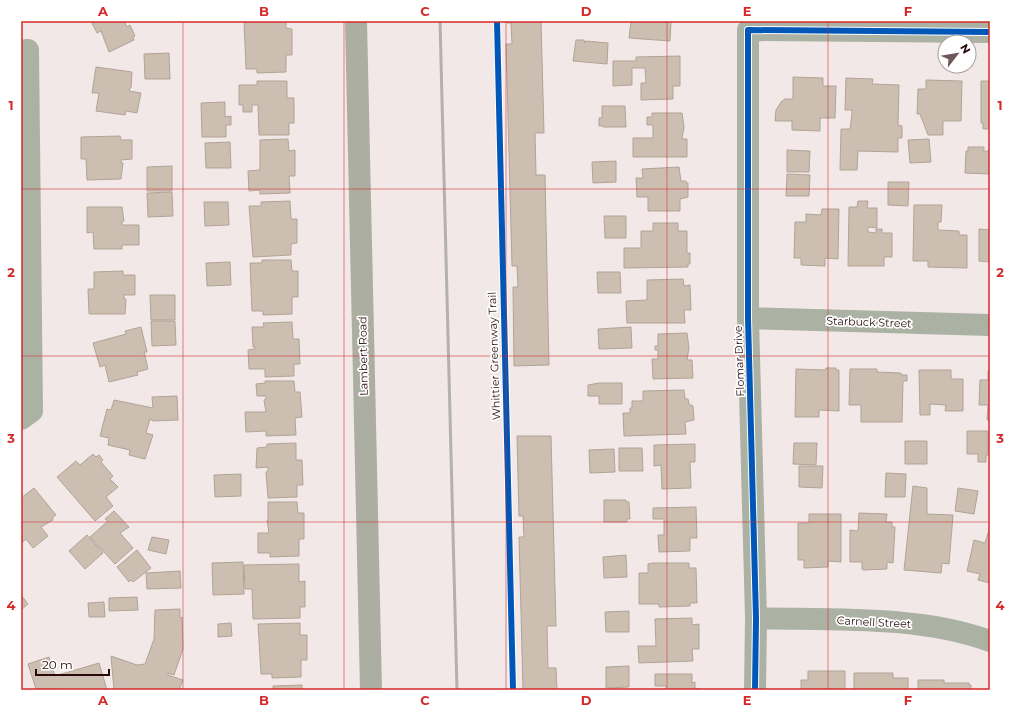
<svg xmlns="http://www.w3.org/2000/svg" width="1011" height="711" font-family="Montserrat,sans-serif">
	<style>
		.building { fill: #ccbeb0; stroke: #b1a496 }
		.lines { fill: none; stroke-linecap: round; stroke-linejoin: round }
		.minor { stroke: #abb1a3; stroke-width: 22 }
		.secondary { stroke: #abaea1; stroke-width: 22 }
		.rail { stroke: #b3b1ac; stroke-width: 3 }
		.cycleway-casing { stroke: #fff; stroke-width: 8 }
		.cycleway { stroke: #0057b8; stroke-width: 6 }
		.grid { fill: none; stroke: #d62828; stroke-width: 1; stroke-opacity: 0.55 }
		.labels { text-anchor: middle; dominant-baseline: central; stroke-width: 3.5; stroke-linejoin: round; paint-order: stroke }
		.street-label { font-size: 11px; fill: #29090d; stroke: #fff }
		.neatline { fill: none; stroke: #d62828; stroke-width: 1.5 }
		.grid-label { font-size: 13px; text-anchor: middle; font-weight: bold; fill: #d62828 }
	</style>
	<rect width="100%" height="100%" fill="#f2e8e8"/>
	<path class="building" d="M 91,21 L 124,21 L 127,27 L 130,25 L 135,36 L 133,37 L 134,40 L 109,52 L 101,31 L 97,33 Z
		M 244,21 L 286,21 L 286,28 L 292,29 L 292,55 L 286,55 L 286,72 L 257,73 L 257,69 L 246,69 Z
		M 507,21 L 541,21 L 544,133 L 535,133 L 536,175 L 545,175 L 549,365 L 514,366 L 513,287 L 518,287 L 517,266 L 512,266 L 506,44 L 512,44 L 511,23 L 507,23 Z
		M 631,21 L 671,21 L 670,41 L 629,38 Z
		M 576,40 L 584,40 L 585,43 L 586,41 L 608,43 L 607,64 L 573,61 Z
		M 169,53 L 170,79 L 145,79 L 144,54 Z
		M 680,56 L 680,86 L 673,86 L 673,99 L 641,100 L 641,83 L 646,83 L 645,68 L 632,68 L 632,85 L 613,86 L 613,61 L 636,61 L 636,57 Z
		M 96,67 L 132,72 L 131,88 L 130,88 L 129,91 L 141,93 L 137,113 L 126,111 L 125,115 L 96,111 L 99,93 L 92,93 Z
		M 793,77 L 823,78 L 823,86 L 836,86 L 835,118 L 820,118 L 820,131 L 792,130 L 792,121 L 775,121 L 776,110 L 781,102 L 785,99 L 793,99 Z
		M 846,78 L 873,79 L 872,84 L 899,85 L 898,125 L 902,126 L 902,138 L 898,138 L 898,152 L 858,151 L 857,170 L 840,170 L 841,129 L 850,129 L 852,114 L 852,110 L 845,110 Z
		M 926,80 L 962,81 L 961,121 L 943,121 L 943,135 L 928,135 L 920,114 L 917,114 L 918,89 L 926,89 Z
		M 257,81 L 287,81 L 287,98 L 294,98 L 294,123 L 289,123 L 289,135 L 259,135 L 258,105 L 252,105 L 252,112 L 243,112 L 243,105 L 239,105 L 239,85 L 257,85 Z
		M 981,81 L 990,81 L 990,129 L 983,129 L 983,123 L 981,123 Z
		M 225,102 L 225,117 L 231,116 L 231,125 L 226,125 L 226,137 L 202,137 L 201,103 Z
		M 602,106 L 625,106 L 626,127 L 603,127 L 603,126 L 599,126 L 599,118 L 602,118 Z
		M 652,113 L 682,113 L 684,127 L 682,139 L 687,139 L 687,157 L 633,157 L 633,138 L 653,138 L 653,125 L 647,125 L 647,117 L 652,117 Z
		M 120,136 L 121,140 L 132,140 L 132,159 L 121,160 L 121,163 L 123,163 L 121,179 L 87,180 L 86,159 L 81,159 L 81,137 Z
		M 288,139 L 289,151 L 295,150 L 295,176 L 289,176 L 290,193 L 260,194 L 260,190 L 249,191 L 248,171 L 260,170 L 260,140 Z
		M 929,139 L 931,162 L 910,163 L 908,140 Z
		M 230,142 L 231,168 L 206,168 L 205,143 Z
		M 968,147 L 984,147 L 984,152 L 990,150 L 990,174 L 965,173 L 966,151 L 968,151 Z
		M 787,150 L 810,151 L 809,172 L 787,172 Z
		M 616,161 L 616,182 L 593,183 L 592,162 Z
		M 172,166 L 172,191 L 147,191 L 147,167 Z
		M 679,167 L 681,181 L 686,181 L 686,183 L 688,183 L 688,197 L 680,199 L 680,211 L 648,211 L 648,197 L 637,197 L 636,178 L 643,178 L 642,169 Z
		M 787,174 L 810,175 L 809,196 L 786,196 Z
		M 888,182 L 909,182 L 908,206 L 888,205 Z
		M 172,192 L 173,216 L 148,217 L 147,193 Z
		M 290,201 L 291,219 L 297,219 L 297,243 L 291,244 L 291,255 L 253,257 L 249,206 L 261,206 L 261,202 Z
		M 858,201 L 868,201 L 867,208 L 877,208 L 877,228 L 868,227 L 868,232 L 876,233 L 876,229 L 882,229 L 882,233 L 892,233 L 892,257 L 884,257 L 884,266 L 848,266 L 849,207 L 857,207 Z
		M 204,202 L 228,202 L 229,225 L 205,226 Z
		M 914,205 L 942,205 L 941,222 L 938,222 L 938,230 L 959,231 L 959,235 L 967,235 L 967,268 L 928,267 L 928,261 L 913,261 Z
		M 87,207 L 122,207 L 124,221 L 122,221 L 122,225 L 139,225 L 139,245 L 122,245 L 122,249 L 94,249 L 93,232 L 87,233 Z
		M 822,209 L 839,209 L 838,259 L 825,258 L 825,266 L 801,265 L 801,258 L 794,258 L 795,222 L 806,222 L 806,214 L 821,215 Z
		M 604,216 L 626,216 L 626,238 L 605,238 Z
		M 653,223 L 678,223 L 678,231 L 687,231 L 687,253 L 690,253 L 690,264 L 688,264 L 688,267 L 624,268 L 624,248 L 641,248 L 641,231 L 653,231 Z
		M 979,229 L 990,230 L 990,262 L 979,261 Z
		M 262,260 L 291,260 L 292,271 L 298,271 L 298,297 L 292,297 L 292,314 L 263,315 L 263,311 L 252,311 L 250,263 L 262,263 Z
		M 230,262 L 231,285 L 207,286 L 206,263 Z
		M 123,271 L 123,275 L 135,275 L 135,295 L 124,295 L 124,299 L 126,299 L 125,314 L 89,314 L 88,289 L 94,289 L 94,272 Z
		M 597,272 L 620,272 L 621,293 L 598,293 Z
		M 683,279 L 684,286 L 690,285 L 691,310 L 684,310 L 685,323 L 627,323 L 626,301 L 647,300 L 647,280 Z
		M 150,295 L 175,295 L 175,320 L 151,320 Z
		M 151,321 L 175,321 L 176,345 L 152,346 Z
		M 292,322 L 293,339 L 299,339 L 300,364 L 294,364 L 294,376 L 265,377 L 265,369 L 249,369 L 248,350 L 255,349 L 255,347 L 253,347 L 252,327 L 264,327 L 263,323 Z
		M 141,327 L 147,352 L 144,352 L 148,369 L 137,372 L 138,375 L 109,382 L 105,365 L 100,367 L 93,343 L 126,334 L 125,331 Z
		M 631,327 L 632,348 L 599,349 L 598,329 Z
		M 687,333 L 689,348 L 687,360 L 692,360 L 693,378 L 653,379 L 652,359 L 658,359 L 658,350 L 655,350 L 655,346 L 658,346 L 658,334 Z
		M 826,368 L 836,368 L 836,370 L 839,370 L 839,411 L 819,410 L 819,417 L 795,417 L 796,369 L 825,370 Z
		M 850,369 L 877,369 L 877,372 L 901,373 L 901,375 L 907,375 L 907,381 L 903,381 L 902,422 L 861,422 L 861,405 L 849,405 Z
		M 919,370 L 951,370 L 951,379 L 963,379 L 963,411 L 945,411 L 946,405 L 930,404 L 930,415 L 920,415 Z
		M 988,371 L 990,371 L 990,420 L 987,420 L 988,405 L 979,405 L 980,380 L 988,380 Z
		M 265,381 L 294,381 L 295,392 L 300,392 L 302,417 L 295,418 L 296,435 L 266,436 L 266,431 L 246,432 L 245,412 L 266,412 L 264,400 L 266,399 L 266,396 L 257,396 L 256,384 L 265,383 Z
		M 599,383 L 622,383 L 622,404 L 599,404 L 599,396 L 588,396 L 588,385 Z
		M 684,390 L 685,399 L 688,399 L 689,404 L 693,406 L 694,420 L 685,422 L 686,434 L 624,436 L 623,413 L 630,413 L 630,408 L 632,408 L 632,401 L 643,401 L 643,391 Z
		M 177,396 L 178,420 L 153,421 L 150,419 L 146,433 L 153,435 L 145,459 L 129,455 L 130,450 L 108,445 L 109,438 L 100,436 L 107,409 L 111,410 L 114,400 L 153,408 L 152,397 Z
		M 967,431 L 988,431 L 988,455 L 986,455 L 986,462 L 978,462 L 978,454 L 967,454 Z
		M 517,436 L 551,436 L 556,626 L 547,626 L 548,668 L 556,668 L 557,690 L 523,690 L 519,537 L 524,537 L 523,516 L 519,516 Z
		M 905,441 L 927,441 L 927,464 L 905,464 Z
		M 296,443 L 296,460 L 302,460 L 303,485 L 297,485 L 297,497 L 268,498 L 266,472 L 268,471 L 268,467 L 256,468 L 257,448 L 267,447 L 267,444 Z
		M 794,443 L 817,443 L 816,465 L 793,464 Z
		M 695,444 L 695,462 L 690,462 L 691,488 L 662,489 L 661,465 L 654,466 L 654,445 Z
		M 619,448 L 642,448 L 643,471 L 619,471 Z
		M 614,449 L 615,472 L 590,473 L 589,450 Z
		M 93,454 L 96,457 L 99,455 L 103,460 L 101,462 L 113,476 L 110,479 L 118,487 L 106,497 L 113,506 L 95,521 L 57,477 L 76,461 L 80,465 Z
		M 799,466 L 823,466 L 822,488 L 799,487 Z
		M 886,473 L 906,474 L 905,497 L 885,497 Z
		M 241,474 L 241,496 L 215,497 L 214,475 Z
		M 913,486 L 927,488 L 927,514 L 953,515 L 949,564 L 942,563 L 941,573 L 904,570 Z
		M 34,488 L 56,515 L 52,518 L 53,520 L 41,527 L 48,536 L 33,548 L 26,539 L 23,542 L 21,539 L 21,498 Z
		M 958,488 L 978,491 L 974,514 L 955,511 Z
		M 604,500 L 626,500 L 626,502 L 629,502 L 630,519 L 627,519 L 627,522 L 604,522 Z
		M 268,502 L 297,502 L 298,513 L 304,513 L 304,539 L 299,539 L 299,556 L 270,557 L 270,553 L 258,553 L 258,533 L 269,533 L 267,520 L 268,520 Z
		M 696,507 L 697,538 L 690,538 L 690,551 L 659,552 L 658,535 L 664,535 L 664,519 L 653,519 L 653,508 Z
		M 114,511 L 129,527 L 120,533 L 133,548 L 115,564 L 90,537 L 108,521 L 105,519 Z
		M 859,513 L 887,514 L 886,522 L 892,522 L 892,527 L 895,527 L 893,563 L 887,562 L 887,569 L 864,570 L 862,569 L 862,562 L 850,562 L 850,530 L 858,531 Z
		M 809,514 L 841,514 L 841,562 L 828,561 L 828,567 L 804,568 L 804,560 L 798,560 L 798,523 L 809,523 Z
		M 989,530 L 990,531 L 990,583 L 978,580 L 980,574 L 967,571 L 974,540 L 985,543 Z
		M 87,535 L 103,553 L 85,569 L 69,551 Z
		M 152,537 L 169,540 L 166,554 L 148,550 Z
		M 137,550 L 151,568 L 133,582 L 131,580 L 129,582 L 117,567 Z
		M 626,555 L 627,577 L 604,578 L 603,557 Z
		M 243,562 L 244,594 L 213,595 L 212,563 Z
		M 653,563 L 689,563 L 689,568 L 696,568 L 697,603 L 690,603 L 690,606 L 659,607 L 659,604 L 639,604 L 639,573 L 648,573 L 648,564 Z
		M 299,564 L 299,582 L 305,581 L 305,607 L 300,607 L 300,618 L 253,619 L 252,589 L 245,589 L 244,565 Z
		M 180,571 L 181,588 L 147,589 L 146,573 Z
		M 21,595 L 28,604 L 21,610 Z
		M 137,597 L 138,610 L 109,611 L 109,598 Z
		M 104,602 L 105,617 L 89,617 L 88,603 Z
		M 180,609 L 180,618 L 182,617 L 183,649 L 174,675 L 168,673 L 168,675 L 183,680 L 179,690 L 114,690 L 111,656 L 137,665 L 145,664 L 154,639 L 155,610 Z
		M 629,611 L 629,632 L 606,632 L 605,612 Z
		M 692,618 L 692,625 L 699,624 L 699,649 L 692,649 L 693,661 L 639,663 L 638,646 L 656,646 L 655,619 Z
		M 231,623 L 232,636 L 218,637 L 218,624 Z
		M 300,623 L 300,635 L 307,635 L 307,660 L 301,660 L 301,677 L 272,678 L 272,674 L 261,674 L 258,624 Z
		M 49,657 L 55,676 L 99,663 L 107,690 L 36,689 L 28,664 Z
		M 629,666 L 629,687 L 606,688 L 606,667 Z
		M 808,671 L 845,671 L 845,690 L 801,690 L 801,680 L 808,680 Z
		M 854,673 L 893,673 L 893,678 L 908,678 L 908,690 L 854,690 Z
		M 655,674 L 692,674 L 692,683 L 695,682 L 695,688 L 701,690 L 666,690 L 666,686 L 655,686 Z
		M 918,680 L 944,680 L 944,683 L 969,683 L 969,685 L 971,685 L 971,690 L 918,690 Z
		M 302,685 L 302,690 L 262,690 L 273,689 L 273,686 Z"/>
	<g class="lines">
		<path class="minor" d="M 21,51 L 28,50 L 32,411 L 21,419
			M 748,318 L 990,325
			M 756,618 C 831,620 919,615 990,641
			M 755,690 L 756,618 L 748,318 L 748,30 L 990,32"/>
		<path class="secondary" d="M 356,21 L 371,690"/>
		<path class="rail" d="M 440,21 L 457,690"/>
		<g class="cycleway-casing">
			<path id="cycleway" d="M 497,21 L 513,690
				M 755,690 L 756,618 L 748,318 L 748,30 L 990,32"/>
		</g>
		<use href="#cycleway" class="cycleway"/>
	</g>
	<path class="grid" d="M 183,21 L 183,690M 344,21 L 344,690M 506,21 L 506,690M 667,21 L 667,690M 828,21 L 828,690M 21,189 L 990,189M 21,356 L 990,356M 21,522 L 990,522"/>
	<g class="labels">
		<g class="street-label">
			<text transform="translate(869 322) rotate(2)">Starbuck Street</text>
			<text transform="translate(363 356) rotate(-91)">Lambert Road</text>
			<text transform="translate(494 356) rotate(-92)">Whittier Greenway Trail</text>
			<text transform="translate(739 361) rotate(-92)">Flomar Drive</text>
			<text transform="translate(874 622) rotate(3)">Carnell Street</text>
		</g>
	</g>
	<rect width="1011" height="711" fill="none" stroke="#ffffff" stroke-width="44"/>
	<g transform="translate(957 54) rotate(59)"><circle r="19" fill="#ffffff" stroke="#a99d9e"/>
	<path d="M0-3L7 15L0 10L-7 15Z" fill="#6f575a"/>
	<text y="-6" font-size="11" font-weight="bold" text-anchor="middle" fill="#29090d">N</text>
	</g>
	<path d="M36 669v6h73v-6" fill="none" stroke="#29090d" stroke-width="2"/>
	<text x="42" y="669" font-size="12" fill="#29090d" stroke="#ffffff" stroke-width="3" paint-order="stroke">20 m</text>
	<rect x="22" y="22" width="967" height="667" class="neatline"/>
	<g class="grid-label">
		<text x="103" y="16">A</text>
		<text x="264" y="16">B</text>
		<text x="425" y="16">C</text>
		<text x="586" y="16">D</text>
		<text x="747" y="16">E</text>
		<text x="908" y="16">F</text>
		<text x="11" y="110">1</text>
		<text x="1000" y="110">1</text>
		<text x="11" y="277">2</text>
		<text x="1000" y="277">2</text>
		<text x="11" y="443">3</text>
		<text x="1000" y="443">3</text>
		<text x="11" y="610">4</text>
		<text x="1000" y="610">4</text>
		<text x="103" y="705">A</text>
		<text x="264" y="705">B</text>
		<text x="425" y="705">C</text>
		<text x="586" y="705">D</text>
		<text x="747" y="705">E</text>
		<text x="908" y="705">F</text>
	</g>
</svg>
